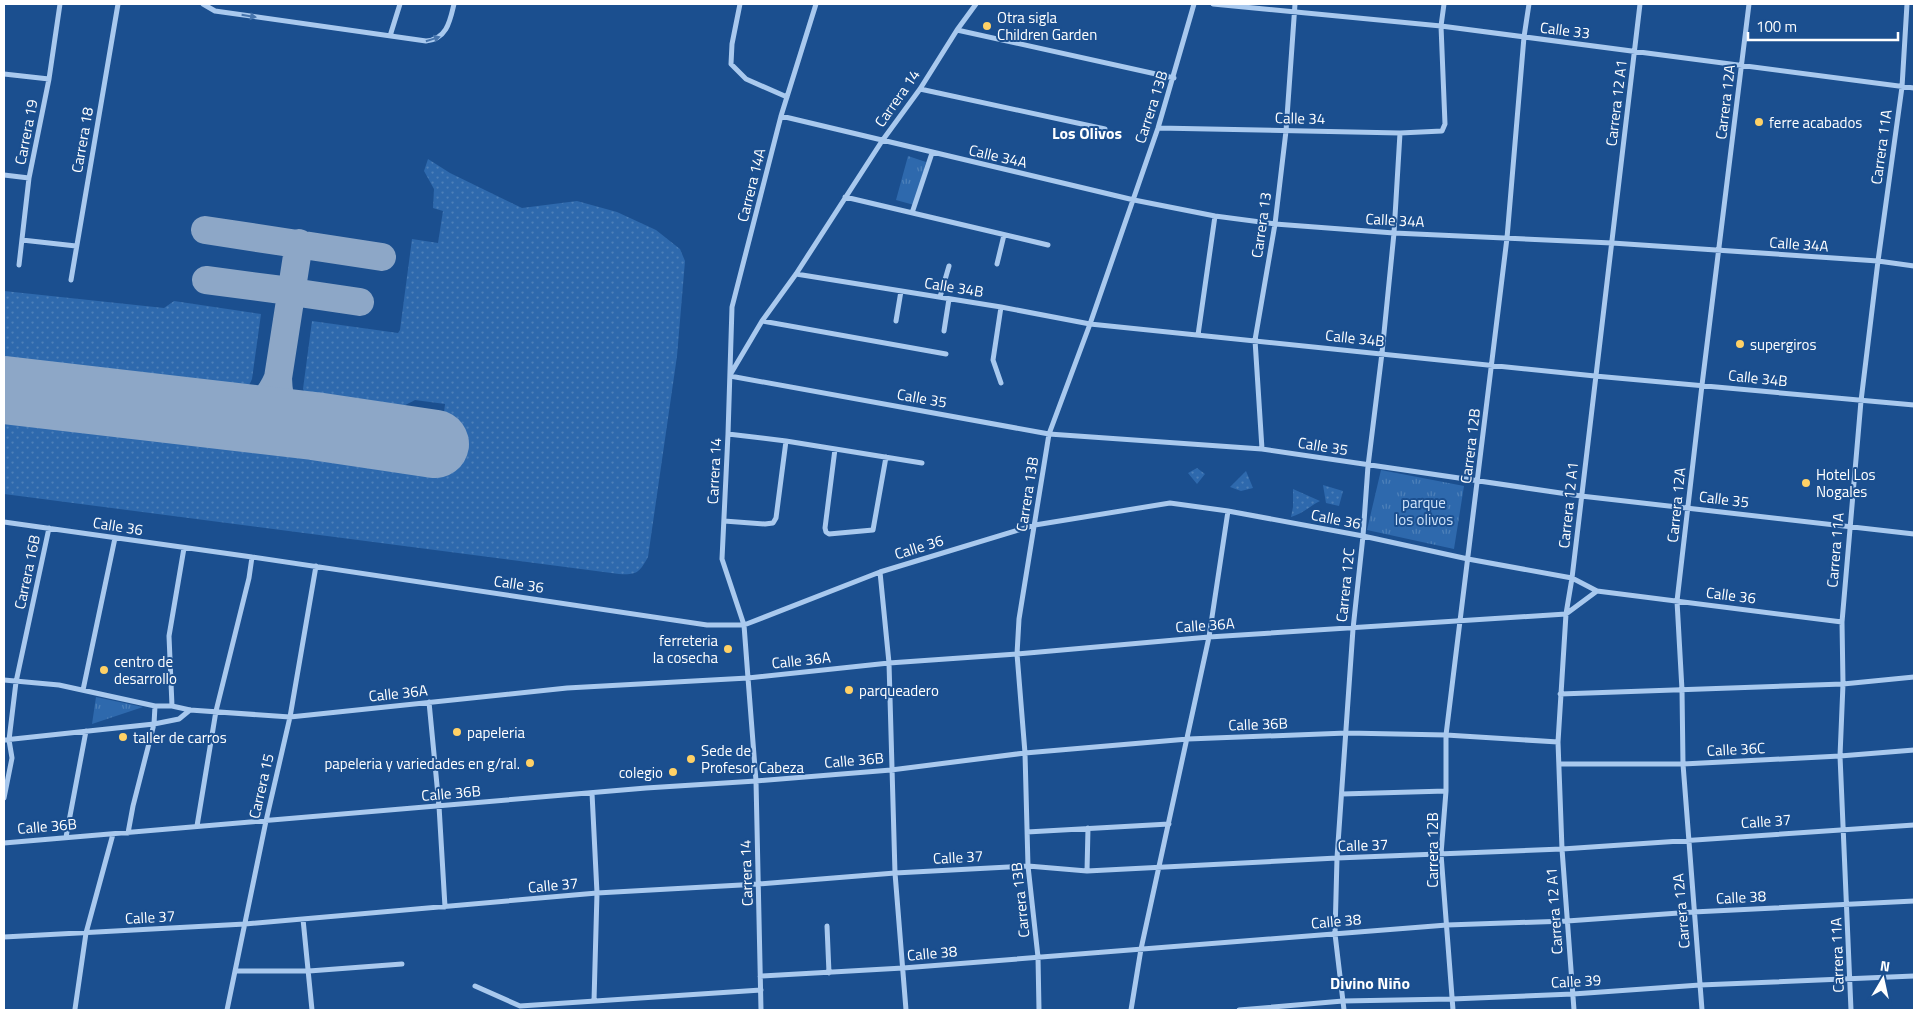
<svg xmlns="http://www.w3.org/2000/svg" width="1918" height="1014" font-family="'Titillium Web',sans-serif">
	<style>
		.grass { fill: url(#grass-dots) }
		.park { fill: url(#park-tufts) }
		.lines { fill: none; stroke-linecap: round; stroke-linejoin: round }
		.taxiway { stroke: #8da7c7; stroke-width: 28 }
		.runway { stroke: #8da7c7; stroke-width: 68 }
		.street { stroke: #a9c9ee; stroke-width: 5 }
		.oneway { fill: #4674ac }
		.poi-dot { fill: #ffd166; stroke: #1b4f8f; stroke-width: 2 }
		.labels { text-anchor: middle; dominant-baseline: central; stroke-width: 4; stroke-linejoin: round; paint-order: stroke }
		.poi-label { font-size: 15px; fill: #fff; stroke: #1b4f8f; text-anchor: start }
		.street-label { font-size: 15px; fill: #fff; stroke: #1b4f8f }
		.park-label { font-size: 15px; fill: #cfe3fa; stroke: #1b4f8f }
		.neighbourhood-label { font-size: 16px; font-weight: bold; fill: #fff; stroke: #1b4f8f }
	</style>
	<defs>
		<pattern id="grass-dots" width="8" height="8" patternUnits="userSpaceOnUse" patternTransform="scale(1.25)"><rect width="8" height="8" fill="#2e69ad"/><path d="M2 2h.1M6 6h.1" fill="none" stroke="#4d80b9" stroke-width="1.8" stroke-linecap="round"/></pattern>
		<pattern id="park-tufts" width="24" height="20" patternUnits="userSpaceOnUse" patternTransform="scale(1.25)"><rect width="24" height="20" fill="#2e69ad"/><path d="M3 7l-1-3M5 7V3M7 7l1-3M15 17l-1-3M17 17v-4M19 17l1-3" fill="none" stroke="#4d80b9"/></pattern>
	</defs>
	<rect width="100%" height="100%" fill="#1b4f8f"/>
	<path class="grass" d="M 428,159 L 450,173 L 522,208 L 577,201 L 617,212 L 656,230 L 680,249 L 685,261 L 677,356 L 648,557 C 639,573 637,575 619,574 L 4,494 L 4,409 L 438,464 L 445,404 L 415,400 L 390,413 L 314,402 L 307,397 L 303,389 L 312,321 L 398,333 L 400,330 L 412,239 L 438,243 L 443,211 L 433,208 L 434,189 L 424,171 Z
		M 4,291 L 164,308 L 174,301 L 261,314 L 252,379 C 248,388 245,392 236,394 L 4,364 Z
		M 1197,468 L 1205,474 L 1197,484 L 1188,473 Z
		M 1246,471 L 1253,488 L 1241,491 L 1230,487 Z
		M 1323,485 L 1343,491 L 1339,506 L 1326,503 Z
		M 1293,489 L 1320,501 C 1310,506 1302,514 1291,517 L 1293,507 Z"/>
	<path class="park" d="M 908,156 L 926,162 L 914,205 L 896,200 Z
		M 1381,470 L 1464,486 L 1454,549 L 1367,530 Z
		M 96,697 L 143,707 L 92,724 Z"/>
	<g class="lines">
		<path class="taxiway" d="M 205,230 L 382,257
			M 206,280 L 282,290 L 288,293 L 291,299 L 295,294 L 299,293 L 360,302
			M 278,378 C 279,409 285,416 314,426
			M 235,417 C 257,410 269,399 278,378 L 299,243"/>
		<path class="runway" d="M 4,390 L 314,426 L 435,444"/>
		<path class="street" d="M 203,4 L 215,11 L 426,41 C 447,39 450,21 454,4
			M 740,4 L 732,44 L 731,64 L 746,79 L 787,97
			M 1213,4 L 1441,26 L 1914,88
			M 957,30 L 1174,78
			M 390,36 L 400,4
			M 4,74 L 49,79
			M 920,89 L 1105,129
			M 781,116 L 1134,200 L 1215,216 L 1275,224 L 1394,233 L 1612,243 L 1878,261 L 1914,266
			M 1158,128 L 1400,133 L 1442,131 L 1445,124 L 1441,26 L 1444,4
			M 4,175 L 29,178
			M 845,197 L 1048,245
			M 912,213 L 932,153
			M 22,240 L 76,246
			M 997,264 L 1004,235
			M 19,265 L 29,178 L 49,79 L 60,4
			M 796,274 L 1001,307 L 1090,324 L 1595,376 L 1914,405
			M 71,280 L 118,4
			M 940,297 L 949,266
			M 1001,307 L 993,360 L 1001,383
			M 762,321 L 946,354
			M 896,321 L 901,291
			M 944,331 L 949,299
			M 1198,335 L 1215,216
			M 730,375 L 762,321 L 796,274 L 882,141 L 920,89 L 957,30 L 976,4
			M 730,376 L 1049,434 L 1262,449 L 1581,496 L 1914,534
			M 728,434 L 786,441 L 922,463
			M 835,449 L 825,528 L 826,532 L 829,534 L 873,530 L 886,457
			M 1262,449 L 1255,340 L 1275,224 L 1286,131 L 1295,4
			M 724,521 L 765,524 L 773,523 L 776,518 L 786,441
			M 4,522 L 252,557 L 707,625 L 744,625 L 880,572 L 1035,525 L 1170,503 L 1228,511 L 1363,536 L 1468,559 L 1572,578 L 1597,591 L 1842,622
			M 880,572 L 889,663 L 895,873 L 906,1010
			M 4,680 L 59,685 L 155,706 L 172,706 L 190,710 L 290,717 L 567,688 L 748,678 L 889,663 L 1017,654 L 1209,637 L 1566,614 L 1597,591
			M 83,690 L 115,538
			M 1560,694 L 1843,684 L 1914,677
			M 429,702 L 439,806 L 445,907
			M 172,706 L 169,636 L 184,548
			M 4,740 L 154,724 L 155,706
			M 1559,764 L 1683,764 L 1840,756 L 1914,750
			M 592,793 L 597,893 L 594,1001
			M 1342,794 L 1446,791
			M 4,798 L 12,758 L 9,740 L 16,682 L 49,528
			M 197,826 L 216,711 L 249,578 L 252,557
			M 1027,832 L 1169,824
			M 128,833 L 133,806 L 154,724 L 179,719 L 190,710
			M 66,837 L 86,731
			M 4,843 L 646,788 L 756,781 L 891,770 L 1025,753 L 1188,739 L 1347,733 L 1446,735 L 1558,742
			M 1087,871 L 1088,828
			M 303,919 L 312,1010
			M 827,926 L 829,973
			M 4,937 L 245,924 L 597,893 L 759,884 L 895,873 L 1028,866 L 1087,871 L 1337,858 L 1562,849 L 1914,825
			M 235,971 L 309,971 L 402,964
			M 760,976 L 903,968 L 1447,925 L 1567,921 L 1693,912 L 1914,901
			M 475,986 L 520,1006 L 761,990
			M 75,1009 L 86,933 L 113,834
			M 227,1010 L 266,821 L 290,717 L 316,566
			M 761,1010 L 756,781 L 748,678 L 744,625 L 722,559 L 728,434 L 732,307 L 781,116 L 816,4
			M 1039,1010 L 1038,957 L 1028,866 L 1025,753 L 1017,654 L 1019,619 L 1049,434 L 1090,324 L 1158,128 L 1194,4
			M 1131,1010 L 1141,949 L 1209,637 L 1228,511
			M 1239,1010 L 1343,1001 L 1452,999 L 1573,994 L 1700,985 L 1914,976
			M 1344,1010 L 1335,934 L 1337,858 L 1353,629 L 1363,536 L 1368,466 L 1382,353 L 1394,233 L 1400,133
			M 1453,1010 L 1441,854 L 1446,791 L 1446,735 L 1507,238 L 1524,37 L 1529,4
			M 1574,1010 L 1562,849 L 1558,742 L 1566,614 L 1572,578 L 1640,4
			M 1702,1010 L 1683,764 L 1682,690 L 1677,601 L 1702,385 L 1749,4
			M 1851,1010 L 1840,756 L 1843,684 L 1842,622 L 1861,401 L 1878,261 L 1902,87 L 1907,4"/>
	</g>
	<defs><path id="oneway-solid" d="M-6-.8H1V-3.2L6.5 0L1 3.2V.8H-6Z" transform="scale(1.25)"/></defs>
	<g class="oneway">
		<use href="#oneway-solid" transform="translate(249 16) rotate(9)"/>
		<use href="#oneway-solid" transform="translate(433 39) rotate(-17)"/>
	</g>
	<g class="poi-dot">
		<circle cx="987" cy="26" r="5"/>
		<circle cx="1759" cy="122" r="5"/>
		<circle cx="1740" cy="344" r="5"/>
		<circle cx="1806" cy="483" r="5"/>
		<circle cx="728" cy="649" r="5"/>
		<circle cx="104" cy="670" r="5"/>
		<circle cx="849" cy="690" r="5"/>
		<circle cx="457" cy="732" r="5"/>
		<circle cx="123" cy="737" r="5"/>
		<circle cx="691" cy="759" r="5"/>
		<circle cx="530" cy="763" r="5"/>
		<circle cx="673" cy="772" r="5"/>
	</g>
	<g class="labels">
		<g class="poi-label">
			<text x="997" y="17">Otra sigla<tspan x="997" dy="17">Children Garden</tspan></text>
			<text x="1769" y="122">ferre acabados</text>
			<text x="1750" y="344">supergiros</text>
			<text x="1816" y="474">Hotel Los<tspan x="1816" dy="17">Nogales</tspan></text>
			<text x="718" y="640" text-anchor="end">ferreteria<tspan x="718" dy="17">la cosecha</tspan></text>
			<text x="114" y="661">centro de<tspan x="114" dy="17">desarrollo</tspan></text>
			<text x="859" y="690">parqueadero</text>
			<text x="467" y="732">papeleria</text>
			<text x="133" y="737">taller de carros</text>
			<text x="701" y="750">Sede de<tspan x="701" dy="17">Profesor Cabeza</tspan></text>
			<text x="520" y="763" text-anchor="end">papeleria y variedades en g/ral.</text>
			<text x="663" y="772" text-anchor="end">colegio</text>
		</g>
		<g class="street-label">
			<text transform="translate(1565 30) rotate(7)">Calle 33</text>
			<text transform="translate(897 98) rotate(-55)">Carrera 14</text>
			<text transform="translate(1725 102) rotate(-83)">Carrera 12A</text>
			<text transform="translate(1616 103) rotate(-83)">Carrera 12 A1</text>
			<text transform="translate(1151 107) rotate(-72)">Carrera 13B</text>
			<text transform="translate(1300 118) rotate(1)">Calle 34</text>
			<text transform="translate(26 132) rotate(-79)">Carrera 19</text>
			<text transform="translate(82 140) rotate(-80)">Carrera 18</text>
			<text transform="translate(1881 147) rotate(-82)">Carrera 11A</text>
			<text transform="translate(998 156) rotate(13)">Calle 34A</text>
			<text transform="translate(751 185) rotate(-76)">Carrera 14A</text>
			<text transform="translate(1395 220) rotate(3)">Calle 34A</text>
			<text transform="translate(1261 225) rotate(-82)">Carrera 13</text>
			<text transform="translate(1799 244) rotate(4)">Calle 34A</text>
			<text transform="translate(954 287) rotate(9)">Calle 34B</text>
			<text transform="translate(1355 338) rotate(6)">Calle 34B</text>
			<text transform="translate(1758 378) rotate(6)">Calle 34B</text>
			<text transform="translate(922 398) rotate(10)">Calle 35</text>
			<text transform="translate(1323 446) rotate(9)">Calle 35</text>
			<text transform="translate(1470 446) rotate(-83)">Carrera 12B</text>
			<text transform="translate(714 471) rotate(-87)">Carrera 14</text>
			<text transform="translate(1027 494) rotate(-81)">Carrera 13B</text>
			<text transform="translate(1724 499) rotate(7)">Calle 35</text>
			<text transform="translate(1568 505) rotate(-84)">Carrera 12 A1</text>
			<text transform="translate(1676 505) rotate(-84)">Carrera 12A</text>
			<text transform="translate(1336 519) rotate(11)">Calle 36</text>
			<text transform="translate(118 526) rotate(9)">Calle 36</text>
			<text transform="translate(919 547) rotate(-17)">Calle 36</text>
			<text transform="translate(1835 550) rotate(-85)">Carrera 11A</text>
			<text transform="translate(27 572) rotate(-78)">Carrera 16B</text>
			<text transform="translate(519 584) rotate(8)">Calle 36</text>
			<text transform="translate(1345 585) rotate(-84)">Carrera 12C</text>
			<text transform="translate(1731 595) rotate(7)">Calle 36</text>
			<text transform="translate(1205 625) rotate(-4)">Calle 36A</text>
			<text transform="translate(801 660) rotate(-6)">Calle 36A</text>
			<text transform="translate(398 693) rotate(-6)">Calle 36A</text>
			<text transform="translate(1258 724) rotate(-2)">Calle 36B</text>
			<text transform="translate(1736 749) rotate(-3)">Calle 36C</text>
			<text transform="translate(854 760) rotate(-5)">Calle 36B</text>
			<text transform="translate(261 786) rotate(-77)">Carrera 15</text>
			<text transform="translate(451 793) rotate(-5)">Calle 36B</text>
			<text transform="translate(1766 821) rotate(-4)">Calle 37</text>
			<text transform="translate(47 826) rotate(-5)">Calle 36B</text>
			<text transform="translate(1363 845) rotate(-2)">Calle 37</text>
			<text transform="translate(1432 850) rotate(-90)">Carrera 12B</text>
			<text transform="translate(958 857) rotate(-3)">Calle 37</text>
			<text transform="translate(746 873) rotate(-92)">Carrera 14</text>
			<text transform="translate(553 885) rotate(-5)">Calle 37</text>
			<text transform="translate(1741 897) rotate(-3)">Calle 38</text>
			<text transform="translate(1020 900) rotate(-96)">Carrera 13B</text>
			<text transform="translate(1554 911) rotate(-94)">Carrera 12 A1</text>
			<text transform="translate(1681 911) rotate(-95)">Carrera 12A</text>
			<text transform="translate(150 917) rotate(-3)">Calle 37</text>
			<text transform="translate(1336 921) rotate(-5)">Calle 38</text>
			<text transform="translate(932 953) rotate(-5)">Calle 38</text>
			<text transform="translate(1837 955) rotate(-92)">Carrera 11A</text>
			<text transform="translate(1576 981) rotate(-3)">Calle 39</text>
		</g>
		<g class="park-label">
			<text x="1424" y="502">parque<tspan x="1424" dy="17">los olivos</tspan></text>
		</g>
		<g class="neighbourhood-label">
			<text x="1087" y="133">Los Olivos</text>
			<text x="1370" y="983">Divino Niño</text>
		</g>
	</g>
	<rect width="1918" height="1014" fill="none" stroke="#ffffff" stroke-width="10"/>
	<g transform="translate(1883 979) rotate(9)" stroke="#1b4f8f" stroke-width="4" paint-order="stroke">
	<path d="M0-4L9 19L0 12L-9 19Z" fill="#ffffff"/>
	<text y="-8" font-size="14" font-weight="bold" text-anchor="middle" fill="#ffffff">N</text>
	</g>
	<path d="M1748 32v8h150v-8" fill="none" stroke="#ffffff" stroke-width="2.5"/>
	<text x="1756" y="32" font-size="15" fill="#ffffff" stroke="#1b4f8f" stroke-width="4" paint-order="stroke">100 m</text>
</svg>
